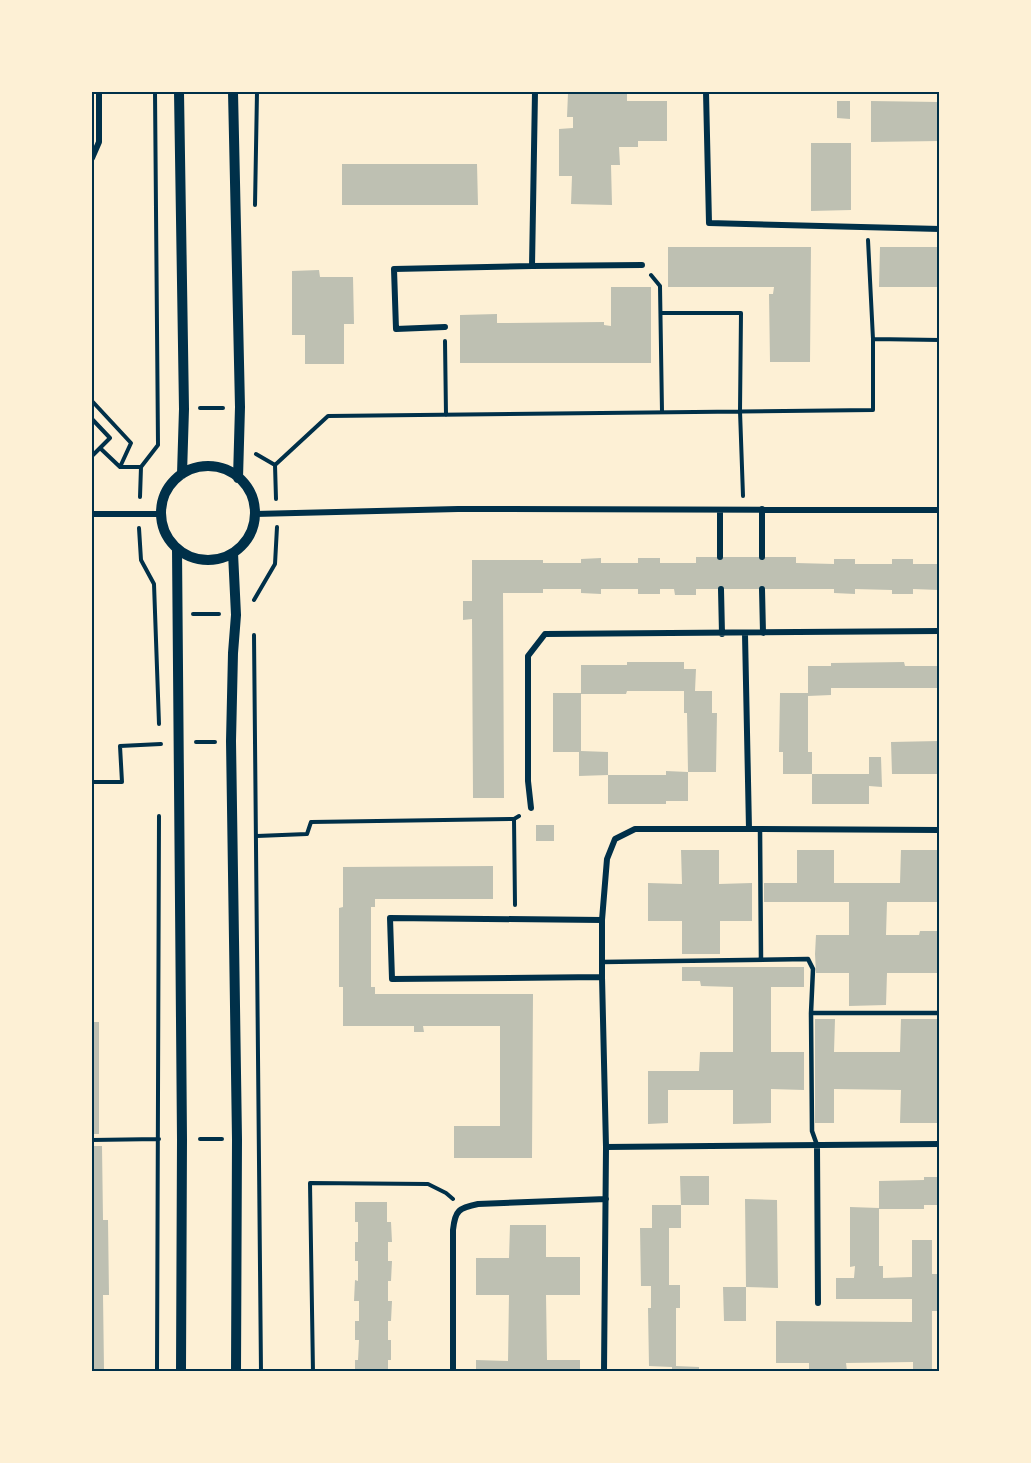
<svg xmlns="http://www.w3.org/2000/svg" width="1031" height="1463" font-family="Cabin,sans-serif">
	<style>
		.building { fill: #bec0b2 }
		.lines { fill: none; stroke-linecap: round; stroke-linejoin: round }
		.path { stroke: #003049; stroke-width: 4 }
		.service { stroke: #003049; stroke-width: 4.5 }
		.minor { stroke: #003049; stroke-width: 6 }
		.tertiary { stroke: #003049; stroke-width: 10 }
		.neatline { fill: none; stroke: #003049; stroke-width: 2 }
	</style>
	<rect width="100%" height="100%" fill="#fdf0d5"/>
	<path class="building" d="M 568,93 L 627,93 L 627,101 L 667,101 L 667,141 L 638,141 L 638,147 L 619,147 L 620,165 L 611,165 L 612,205 L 571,204 L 572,176 L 559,176 L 559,129 L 573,128 L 573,117 L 567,117 Z
		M 837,101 L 850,101 L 850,119 L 837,118 Z
		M 871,101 L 938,102 L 939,141 L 871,142 Z
		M 811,143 L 851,143 L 851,210 L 811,211 Z
		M 342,164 L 477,164 L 478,205 L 342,205 Z
		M 668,247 L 811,247 L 810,362 L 770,362 L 769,294 L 773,294 L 774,287 L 668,287 Z
		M 880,247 L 939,247 L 939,287 L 879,287 Z
		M 319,270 L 320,277 L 353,277 L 354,324 L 344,324 L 344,364 L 305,364 L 305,335 L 292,335 L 292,271 Z
		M 611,287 L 651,287 L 651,363 L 460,363 L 460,315 L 497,314 L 497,323 L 604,322 L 604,325 L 611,326 Z
		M 696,557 L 796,557 L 796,563 L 834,564 L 834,559 L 855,559 L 855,564 L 892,564 L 892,559 L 913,559 L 913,564 L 939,564 L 939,590 L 913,589 L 913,594 L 892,594 L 892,590 L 855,589 L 855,594 L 834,593 L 834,589 L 696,589 L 696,595 L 675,595 L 674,589 L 660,589 L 660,594 L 638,594 L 638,589 L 601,589 L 601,594 L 581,593 L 581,589 L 543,589 L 543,593 L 503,593 L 504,798 L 473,798 L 472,619 L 463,620 L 463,601 L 472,601 L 472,560 L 543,560 L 543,563 L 581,563 L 581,559 L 601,558 L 601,563 L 638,563 L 638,558 L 660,558 L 660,563 L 696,563 Z
		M 627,662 L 684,662 L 684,669 L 696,669 L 695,691 L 712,691 L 712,713 L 717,713 L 716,772 L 688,772 L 688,801 L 666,801 L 666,804 L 608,804 L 608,775 L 666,775 L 666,771 L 688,772 L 687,713 L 684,713 L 684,691 L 627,691 L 626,694 L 581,694 L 581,751 L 608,752 L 608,775 L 579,776 L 579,752 L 553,752 L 553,693 L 581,693 L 581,665 L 627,665 Z
		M 904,662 L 905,666 L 939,666 L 939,688 L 831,688 L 831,695 L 808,696 L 808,752 L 812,752 L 812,774 L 783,774 L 783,752 L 779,752 L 780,693 L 808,693 L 808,666 L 831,666 L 831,663 Z
		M 939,741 L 939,774 L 892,774 L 891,742 Z
		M 869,757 L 881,757 L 882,787 L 869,786 L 869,804 L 812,804 L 812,774 L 869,774 Z
		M 536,825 L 554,825 L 554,841 L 536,841 Z
		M 681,850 L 719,850 L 719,884 L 752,883 L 752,921 L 720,921 L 720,954 L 682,954 L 682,921 L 648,921 L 648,883 L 682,884 Z
		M 797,850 L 834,850 L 834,883 L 900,883 L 901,850 L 939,850 L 939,902 L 887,902 L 886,935 L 919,935 L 920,931 L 939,931 L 939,973 L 887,973 L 886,1005 L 849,1006 L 849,973 L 816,973 L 815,954 L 816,935 L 849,935 L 849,902 L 764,902 L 764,883 L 797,883 Z
		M 493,866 L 493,899 L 375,899 L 375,907 L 371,907 L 371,987 L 375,987 L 375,994 L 533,994 L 532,1158 L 454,1158 L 454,1126 L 500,1126 L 500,1026 L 423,1026 L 424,1032 L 414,1032 L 414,1026 L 343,1026 L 343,987 L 339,987 L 339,908 L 343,907 L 343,867 Z
		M 682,967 L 804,967 L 804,987 L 771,987 L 771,1052 L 804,1052 L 804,1090 L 771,1089 L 771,1123 L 733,1124 L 733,1090 L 668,1090 L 668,1123 L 648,1124 L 648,1071 L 699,1071 L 700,1052 L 733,1052 L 733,987 L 701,986 L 700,981 L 682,981 Z
		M 815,1019 L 835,1019 L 834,1052 L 900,1052 L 901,1019 L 938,1019 L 938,1123 L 900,1123 L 901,1090 L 834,1089 L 834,1123 L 815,1123 Z
		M 92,1022 L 99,1022 L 99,1134 L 92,1134 Z
		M 92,1146 L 102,1146 L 103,1220 L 108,1220 L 109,1295 L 103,1295 L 104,1369 L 111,1369 L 111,1371 L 92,1371 Z
		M 680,1176 L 709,1176 L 709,1205 L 681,1205 Z
		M 924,1177 L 939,1177 L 939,1205 L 924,1205 L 924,1209 L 879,1209 L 879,1266 L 883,1266 L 883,1278 L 912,1277 L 912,1240 L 932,1240 L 932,1274 L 939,1274 L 939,1311 L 932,1311 L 932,1371 L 913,1371 L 913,1362 L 846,1363 L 847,1371 L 809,1371 L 809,1363 L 776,1363 L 776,1321 L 912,1322 L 912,1299 L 836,1299 L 836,1278 L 854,1278 L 855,1266 L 850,1267 L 850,1207 L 879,1208 L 879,1181 L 924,1180 Z
		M 745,1199 L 777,1200 L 778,1288 L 746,1287 Z
		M 355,1202 L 387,1202 L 387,1222 L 391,1222 L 392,1242 L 388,1242 L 388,1261 L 392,1261 L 391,1281 L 388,1281 L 388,1301 L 392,1301 L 391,1321 L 388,1321 L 388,1340 L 391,1340 L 391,1360 L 388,1360 L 388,1371 L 355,1371 L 355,1360 L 358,1360 L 359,1340 L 355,1340 L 355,1321 L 359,1321 L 359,1301 L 354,1301 L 355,1280 L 358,1281 L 358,1261 L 355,1261 L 355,1242 L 358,1242 L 358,1222 L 355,1222 Z
		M 652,1205 L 681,1205 L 681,1228 L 669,1228 L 669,1285 L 680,1285 L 680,1308 L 676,1308 L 676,1366 L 699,1367 L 699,1371 L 672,1371 L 672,1367 L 649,1366 L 648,1308 L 651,1308 L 651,1286 L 641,1286 L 640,1228 L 652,1228 Z
		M 510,1225 L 546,1225 L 546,1257 L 580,1257 L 580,1295 L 546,1295 L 547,1360 L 580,1360 L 580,1371 L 476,1371 L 476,1360 L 508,1361 L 509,1295 L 476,1295 L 476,1258 L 509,1258 Z
		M 723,1287 L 746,1287 L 746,1321 L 724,1321 Z"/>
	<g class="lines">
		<path class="path" d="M 255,205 L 257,92
			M 868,240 L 873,339 L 940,340
			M 651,275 L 660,286 L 662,412
			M 661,313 L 741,313 L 740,411 L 743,496
			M 445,341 L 446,415
			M 92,401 L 131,443 L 120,467 L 141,467
			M 200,408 L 223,408
			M 92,419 L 110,438 L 93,455 L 92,453
			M 100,448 L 120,467
			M 256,454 L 275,465 L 276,499
			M 275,465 L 328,416 L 873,410 L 873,339
			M 140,497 L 141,467 L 158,445 L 155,92
			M 139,528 L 141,560 L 154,584 L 159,724
			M 254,600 L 275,564 L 277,527
			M 193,614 L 219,614
			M 254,635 L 261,1372
			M 196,742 L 215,742
			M 92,782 L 122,782 L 120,746 L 161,744
			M 514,819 L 515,905
			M 257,836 L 307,834 L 311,822 L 514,819 L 519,816
			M 200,1139 L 222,1139
			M 92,1140 L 159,1139
			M 157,1372 L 159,816
			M 313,1372 L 310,1183 L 428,1184 L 446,1193 L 453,1199"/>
		<path class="service" d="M 760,829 L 761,960
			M 602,962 L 808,959 L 813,969 L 811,1013 L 812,1131 L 817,1145
			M 811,1013 L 940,1013"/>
		<path class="minor" d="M 706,92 L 709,223 L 940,229
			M 92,158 L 99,142 L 99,92
			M 532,266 L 642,265
			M 445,327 L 396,329 L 394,269 L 532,266 L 535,92
			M 762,509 L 762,557
			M 92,514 L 160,514
			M 255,514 L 458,509 L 940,510
			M 720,557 L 720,510
			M 721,589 L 722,634
			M 762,589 L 763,633
			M 531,808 L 528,781 L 528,656 L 545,634 L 940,631
			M 749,829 L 940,830
			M 602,977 L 392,979 L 390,918 L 602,920
			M 817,1145 L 818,1303
			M 606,1147 L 940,1144
			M 453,1372 L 453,1230 C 455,1210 459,1208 478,1204 L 606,1199
			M 604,1372 L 606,1147 L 602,977 L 602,920 L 607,859 L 615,839 L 635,829 L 749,829 L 745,634"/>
		<path class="tertiary" d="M 179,92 L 184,409 L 182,474
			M 233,92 L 240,407 L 238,478
			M161 513a47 47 0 1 1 94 0a47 47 0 1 1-94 0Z
			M 177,549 L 182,1139 L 181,1372
			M 233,553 L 236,615 L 233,653 L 231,741 L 237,1139 L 236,1372"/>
	</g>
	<rect width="1031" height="1463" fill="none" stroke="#fdf0d5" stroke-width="186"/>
	<rect x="93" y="93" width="845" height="1277" class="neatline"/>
</svg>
